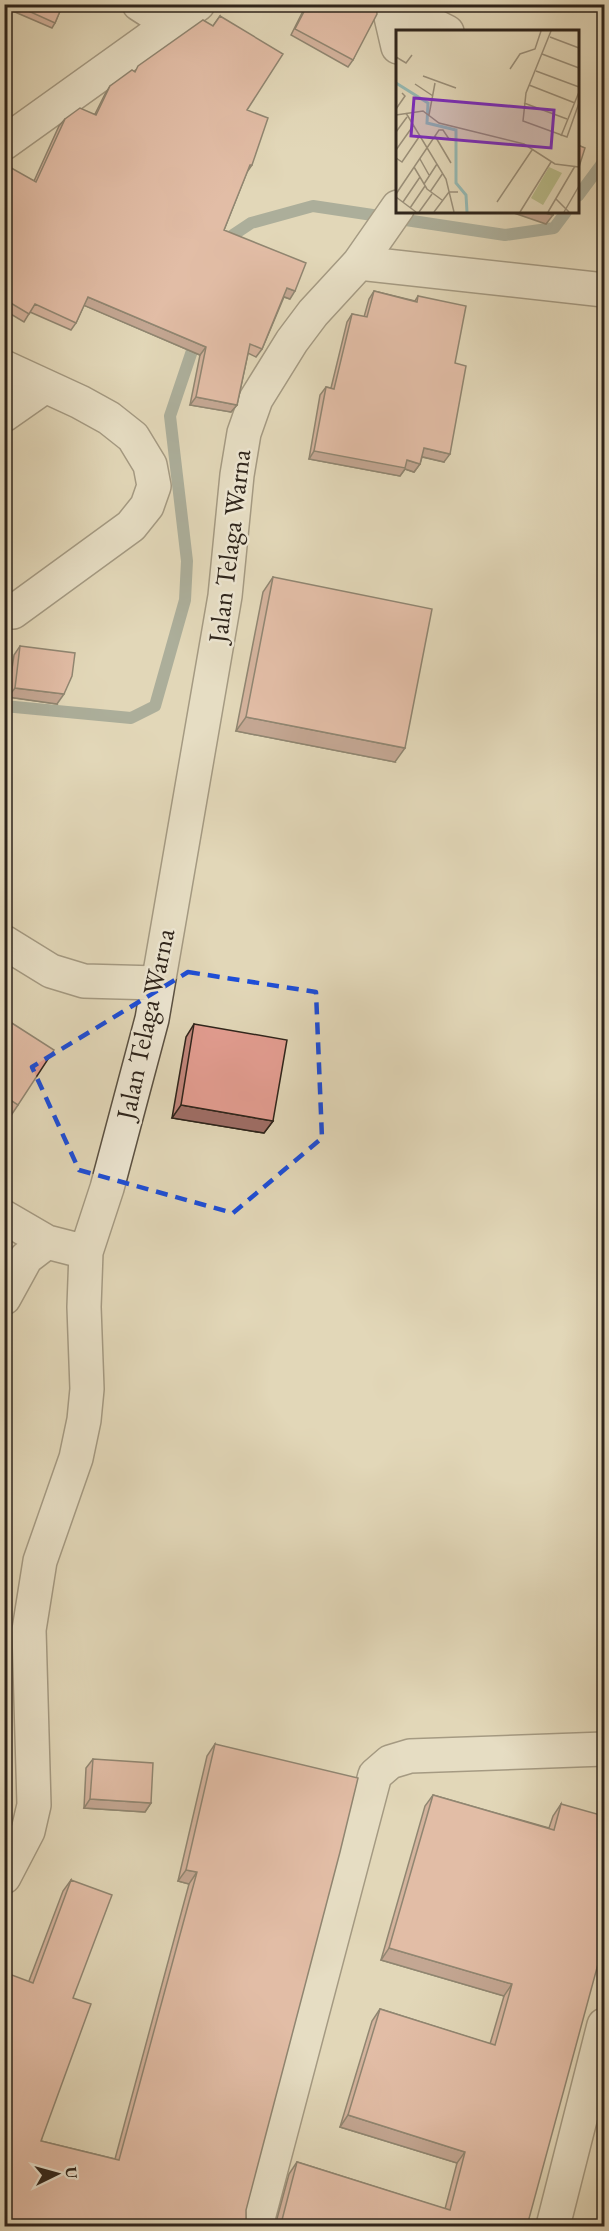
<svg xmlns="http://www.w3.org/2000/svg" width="609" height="2231" font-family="'EB Garamond',serif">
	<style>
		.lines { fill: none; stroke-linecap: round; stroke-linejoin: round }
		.stream { stroke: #6c7d76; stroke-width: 12 }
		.minor-casing { stroke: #5b5142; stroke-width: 36 }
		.minor { stroke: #ece5d1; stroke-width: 33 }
		.wall { fill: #c3877d; stroke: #2e241b; stroke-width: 1.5 }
		.shaded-wall { fill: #9f6e66; stroke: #2e241b; stroke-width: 1.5 }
		.building { fill: #e39d91; stroke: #2e241b; stroke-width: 1.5 }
		.marked { fill: none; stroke: #1d4ed8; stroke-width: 4.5; stroke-dasharray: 12 8; stroke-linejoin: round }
		.labels { text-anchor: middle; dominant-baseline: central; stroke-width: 5; stroke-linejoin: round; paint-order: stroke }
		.street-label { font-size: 27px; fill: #2e241b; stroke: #ece5d1 }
		.inset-river { fill: none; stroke: #95b9b3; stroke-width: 3 }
		.inset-road { fill: none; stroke: #9a8f79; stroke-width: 1.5 }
		.view { fill: #7b2cbf; fill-opacity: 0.15; stroke: #7b2cbf; stroke-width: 3 }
		.inset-edge { fill: none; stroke: #2e241b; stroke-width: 3 }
	</style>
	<rect width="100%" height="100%" fill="#e2d7b8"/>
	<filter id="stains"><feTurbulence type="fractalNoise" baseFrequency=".00333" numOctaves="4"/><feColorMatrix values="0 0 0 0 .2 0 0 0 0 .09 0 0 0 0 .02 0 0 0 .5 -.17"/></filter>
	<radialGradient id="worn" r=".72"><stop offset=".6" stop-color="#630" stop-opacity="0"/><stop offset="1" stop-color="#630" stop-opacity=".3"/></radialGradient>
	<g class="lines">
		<path class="stream" d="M 578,196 L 604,161
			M 227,249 L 230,237 L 251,223 L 313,206 L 505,235 L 554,228 L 566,212
			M 4,706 L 131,718 L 155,706 L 185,600 L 187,561 L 170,416 L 197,336"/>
		<g class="minor-casing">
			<path id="minor" d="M 139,4 L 170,24
				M 388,4 L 398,47
				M 391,4 L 447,32
				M 4,143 L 198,4
				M 359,263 L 604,290
				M 4,367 L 80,402 L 109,418 L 133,437 L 150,465 L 154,486 L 147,506 L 131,526 L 13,612
				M 4,415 L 44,387
				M 4,942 L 51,971 L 84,981 L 157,983
				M 4,1217 L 47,1242
				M 4,1298 L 26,1258 L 47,1242 L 86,1252
				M 4,1877 L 28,1831 L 34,1805 L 29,1630 L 40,1561 L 76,1458 L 84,1420 L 87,1389 L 84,1307 L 86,1252 L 107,1188 L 152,1019 L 225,596 L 237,475 L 244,433 L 256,399 L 292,341 L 313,313 L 359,263 L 398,207
				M 256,2226 L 375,1775 L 390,1762 L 410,1756 L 604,1749
				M 553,2226 L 604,2025"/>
		</g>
		<use href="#minor" class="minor"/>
	</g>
	<path class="wall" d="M 10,4 L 63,4 L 55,23 L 52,28 L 8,9 Z
		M 301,4 L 376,4 L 353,60 L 348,67 L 291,35 L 305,7 Z
		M 220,16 L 247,110 L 252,165 L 247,172 L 224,230 L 290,299 L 284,297 L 262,349 L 256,357 L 248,353 L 237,405 L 231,412 L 190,405 L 200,355 L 84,305 L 76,323 L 71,330 L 30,312 L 24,322 L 4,310 L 4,167 L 34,181 L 59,126 L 65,119 L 95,114 L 105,94 L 110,86 L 213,26 Z
		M 374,291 L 415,301 L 418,296 L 455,363 L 444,462 L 422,457 L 420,464 L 414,472 L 405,469 L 400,476 L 309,459 L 320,395 L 326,387 L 331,388 L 347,322 L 352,314 L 364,317 L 369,299 Z
		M 273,577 L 395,762 L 236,731 L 263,592 Z
		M 20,646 L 57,704 L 8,697 L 14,655 Z
		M 4,1018 L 18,1105 L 10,1117 L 4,1114 Z
		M 194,1024 L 273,1121 L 264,1133 L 172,1118 L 186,1037 Z
		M 215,1744 L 246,2219 L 4,2226 L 29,1981 L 63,1891 L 71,1880 L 73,1998 L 41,2141 L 115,2159 L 189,1884 L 178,1881 L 207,1756 Z
		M 93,1759 L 151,1803 L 145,1812 L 84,1808 L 86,1768 Z
		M 433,1795 L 549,1828 L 553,1816 L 561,1804 L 527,2226 L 275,2226 L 289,2174 L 297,2162 L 445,2209 L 457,2163 L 340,2127 L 372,2021 L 380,2009 L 490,2044 L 504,1996 L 381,1960 L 425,1806 Z"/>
	<path class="shaded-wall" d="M 511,212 L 542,212 L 553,215 L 546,224 Z
		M 287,288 L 295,291 L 290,299 L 282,296 Z
		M 88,297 L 206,347 L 200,355 L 83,305 Z
		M 196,397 L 237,405 L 231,412 L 190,405 Z
		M 424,448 L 450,454 L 444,462 L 419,456 Z
		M 314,451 L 407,460 L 420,464 L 414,472 L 405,469 L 400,476 L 309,459 Z
		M 15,688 L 64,694 L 57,704 L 8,697 Z
		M 246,717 L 405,748 L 395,762 L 236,731 Z
		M 181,1105 L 273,1121 L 264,1133 L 172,1118 Z
		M 90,1799 L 151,1803 L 145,1812 L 84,1808 Z
		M 186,1870 L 197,1872 L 189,1884 L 178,1881 Z
		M 389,1948 L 512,1984 L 504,1996 L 381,1960 Z
		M 348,2115 L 465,2152 L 457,2163 L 340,2127 Z
		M 34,2222 L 50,2226 L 31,2226 Z"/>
	<path class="building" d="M 13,4 L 63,4 L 55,23 Z
		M 308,4 L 376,4 L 377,14 L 353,60 L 295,29 Z
		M 220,16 L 283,54 L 247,110 L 268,118 L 252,165 L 250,165 L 224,230 L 306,263 L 295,291 L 287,288 L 262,349 L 250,344 L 237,405 L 196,397 L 206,347 L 88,297 L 76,323 L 35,304 L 29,314 L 4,299 L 4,167 L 6,165 L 36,182 L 65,119 L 80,108 L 96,115 L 110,86 L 132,70 L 135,72 L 138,66 L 203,20 L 213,26 Z
		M 578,145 L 585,148 L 578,170 Z
		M 542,212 L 554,212 L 553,215 Z
		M 374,291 L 417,302 L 418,296 L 466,306 L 455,363 L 466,366 L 450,454 L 424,448 L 420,464 L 407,460 L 405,468 L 314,451 L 326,387 L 334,389 L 352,314 L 367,317 Z
		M 273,577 L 432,609 L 405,748 L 246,717 Z
		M 20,646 L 75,653 L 72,676 L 64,694 L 15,688 Z
		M 4,1018 L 54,1050 L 18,1105 L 4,1096 Z
		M 194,1024 L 287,1040 L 273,1121 L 181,1105 Z
		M 4,1252 L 8,1254 L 4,1261 Z
		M 215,1744 L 358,1778 L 340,1852 L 246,2210 L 246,2219 L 250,2226 L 50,2226 L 34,2222 L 32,2226 L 4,2226 L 4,1972 L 33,1983 L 71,1880 L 112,1895 L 73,1998 L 91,2004 L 41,2141 L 119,2160 L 197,1872 L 186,1870 Z
		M 93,1759 L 153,1763 L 151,1803 L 90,1799 Z
		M 433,1795 L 554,1830 L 561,1804 L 604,1816 L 604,1942 L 527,2226 L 278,2226 L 282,2220 L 297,2162 L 450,2210 L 465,2152 L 348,2115 L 380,2009 L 495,2045 L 512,1984 L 389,1948 Z"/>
	<path d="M0 0H609V2231H0ZM 188,972 L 316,992 L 322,1138 L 233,1213 L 79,1170 L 32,1067 Z" fill="#e2d7b8" fill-opacity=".55" fill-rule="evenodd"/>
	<path class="marked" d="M 188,972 L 316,992 L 322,1138 L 233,1213 L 79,1170 L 32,1067 Z"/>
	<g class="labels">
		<g class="street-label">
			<text transform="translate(229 546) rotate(-83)">Jalan Telaga Warna</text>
			<text transform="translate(145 1024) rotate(-78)">Jalan Telaga Warna</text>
		</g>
	</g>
	<g transform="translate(396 30)">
		<rect width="183" height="183" fill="#e2d7b8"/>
		<path d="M 153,137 L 166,143 L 147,175 L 135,168 Z" fill="#b9bd8b"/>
		<path class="inset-river" d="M 0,53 L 32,73 L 31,93 L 60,100 L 60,153 L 70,165 L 71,182"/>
		<path class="inset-road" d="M 155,1 L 130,63 L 127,91 L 171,107 L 183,73M 154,7 L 183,18M 146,24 L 183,38M 0,27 L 10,33 L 16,25M 114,39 L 124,24 L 139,19 L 145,1M 140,41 L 183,57M 27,46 L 60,58M 19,54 L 37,66M 133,55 L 179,73M 128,73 L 171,89M 0,79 L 9,66 L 6,63M 10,83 L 50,149 L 58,182M 0,85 L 27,81 L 43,93 L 128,114 L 159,134 L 183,137M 33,85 L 39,53M 0,102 L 11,87M 39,106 L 55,133M 165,106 L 183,62M 0,120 L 17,96M 0,128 L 6,132 L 23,107M 24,129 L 33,145M 18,137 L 31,159 L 46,170M 28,154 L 41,134M 34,162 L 47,143M 0,164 L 43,100 L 47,100 L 53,109M 0,167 L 20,182M 160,169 L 173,182M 7,172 L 24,147M 101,172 L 136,120M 14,178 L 29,156M 23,182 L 36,164M 38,182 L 53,162 L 62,162M 124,182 L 155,132M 152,182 L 179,136M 168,182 L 183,156"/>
		<path class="view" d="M 18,68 L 158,80 L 155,118 L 15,106 Z"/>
		<rect width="183" height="183" class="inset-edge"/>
	</g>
	<rect width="609" height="2231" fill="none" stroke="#e2d7b8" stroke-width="24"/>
	<rect x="6" y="6" width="597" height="2219" fill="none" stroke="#2e241b" stroke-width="3"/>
	<rect x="12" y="12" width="585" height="2207" fill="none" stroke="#2e241b" stroke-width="1.5"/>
	<g transform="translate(57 2174) rotate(85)" stroke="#ece5d1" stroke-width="4.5" paint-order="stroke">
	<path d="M0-4.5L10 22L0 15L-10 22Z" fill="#2e241b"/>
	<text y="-9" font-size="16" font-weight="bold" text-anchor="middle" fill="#2e241b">U</text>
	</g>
	<rect width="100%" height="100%" filter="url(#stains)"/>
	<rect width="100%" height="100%" fill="url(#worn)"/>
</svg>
